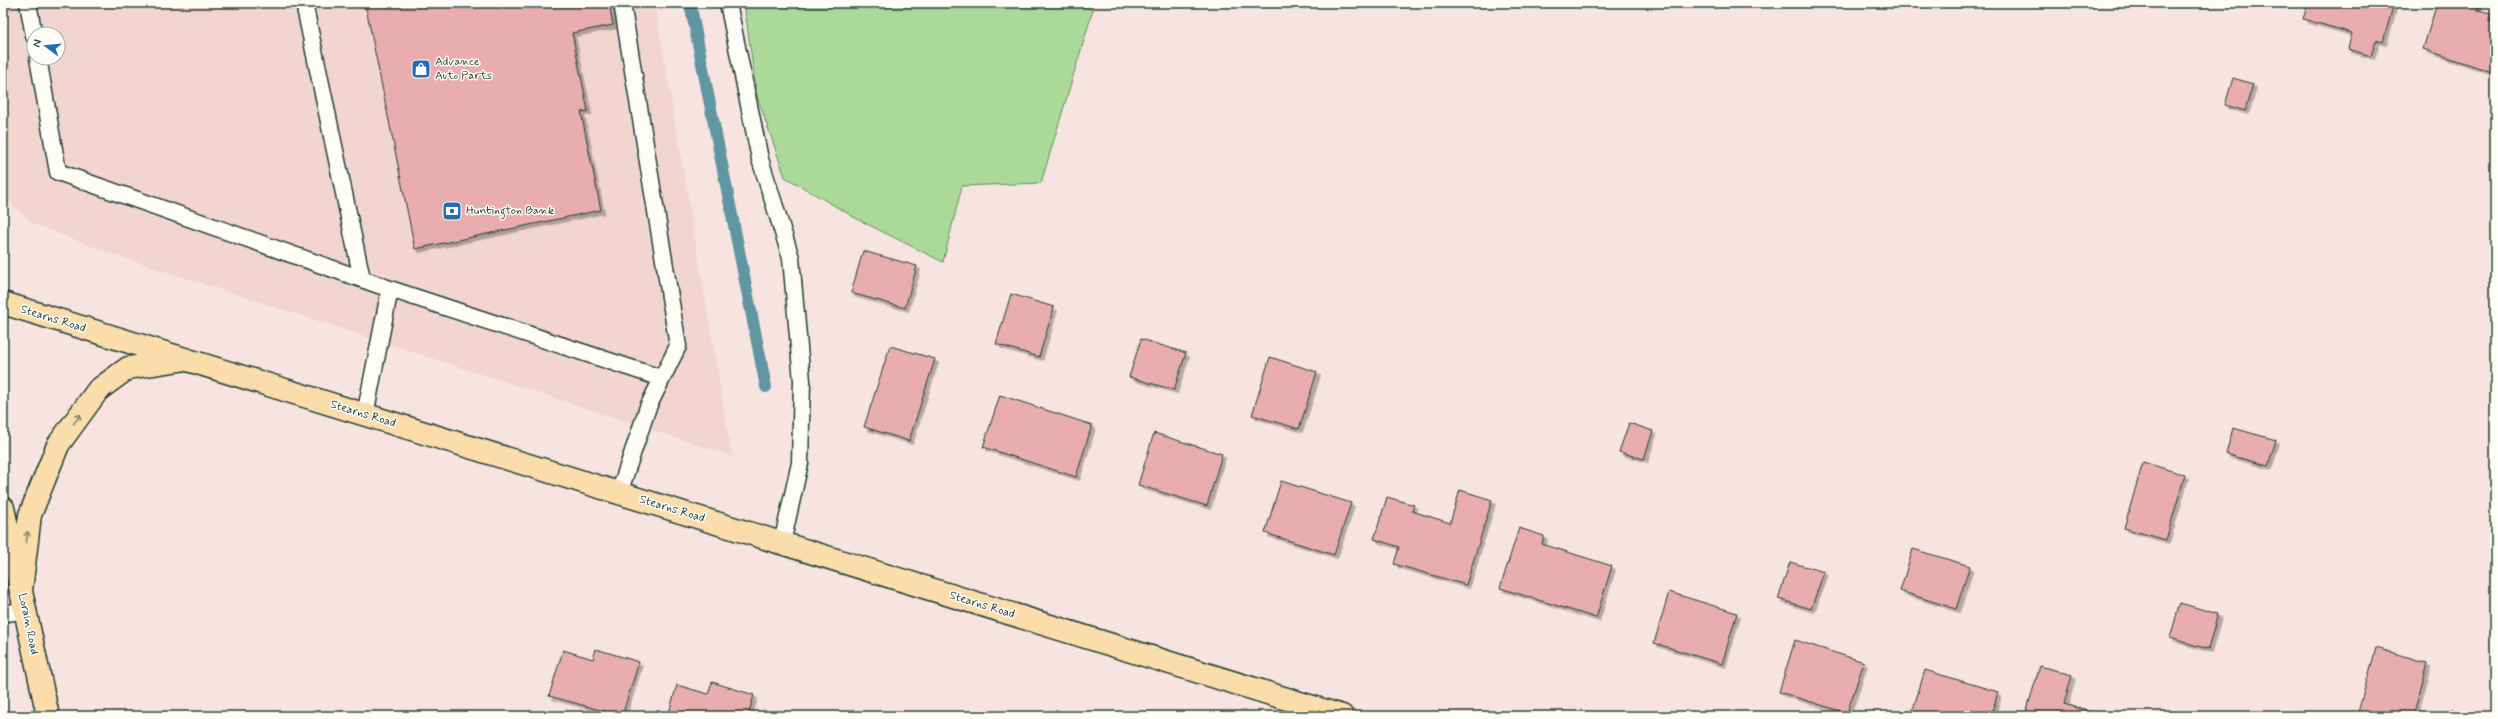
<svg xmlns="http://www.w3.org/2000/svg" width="2498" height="719" font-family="Mynerve,sans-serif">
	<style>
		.built { fill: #f2d4d0; fill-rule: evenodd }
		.green { fill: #aad999; stroke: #648b66 }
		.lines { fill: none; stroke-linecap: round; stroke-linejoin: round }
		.stream { stroke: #5f96a2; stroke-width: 12 }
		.building { fill: #e8adac; stroke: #1f3d34; filter: url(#shadow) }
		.service-casing { stroke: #1f3d34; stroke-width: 19 }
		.primary-casing { stroke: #1f3d34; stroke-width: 25 }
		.service { stroke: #fdfcf7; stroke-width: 16 }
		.primary { stroke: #faddab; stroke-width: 22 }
		.oneway { stroke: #82856a }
		.labels { text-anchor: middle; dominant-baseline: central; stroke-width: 3; stroke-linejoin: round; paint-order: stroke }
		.poi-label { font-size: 12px; fill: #1f3d34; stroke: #fdfcf7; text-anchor: start }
		.street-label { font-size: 12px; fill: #1f3d34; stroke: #fdfcf7 }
	</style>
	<defs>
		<filter id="shadow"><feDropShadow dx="3.5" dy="3.5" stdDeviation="0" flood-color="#0004"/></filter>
	</defs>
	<rect width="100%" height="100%" fill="#f7e4e0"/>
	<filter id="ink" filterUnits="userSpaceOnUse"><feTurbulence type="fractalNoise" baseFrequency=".025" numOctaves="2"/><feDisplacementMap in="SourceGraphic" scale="8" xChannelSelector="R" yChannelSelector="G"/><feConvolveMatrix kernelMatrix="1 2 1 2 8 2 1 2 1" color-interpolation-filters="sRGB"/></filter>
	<g filter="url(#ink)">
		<path class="built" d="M 3,3 L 655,3 L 732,456 L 106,252 L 32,223 L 6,199 L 3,193 ZM 34,34 L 58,34 L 58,58 L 34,58 Z"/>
		<path class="green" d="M 744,3 L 1071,3 L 1093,10 L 1041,183 L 962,186 L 943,262 L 859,220 L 785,177 L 757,96 Z"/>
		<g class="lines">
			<path class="stream" d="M 690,3 L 766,387"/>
		</g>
		<path class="building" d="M 365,3 L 609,3 L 613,25 L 572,33 L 588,111 L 581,112 L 601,210 L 415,249 Z
			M 2308,3 L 2394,3 L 2383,42 L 2376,40 L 2371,56 L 2348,49 L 2352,33 L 2303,19 Z
			M 2437,3 L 2479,3 L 2478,10 L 2491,13 L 2489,20 L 2495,21 L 2495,73 L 2423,49 Z
			M 2233,78 L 2253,84 L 2245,111 L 2225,105 Z
			M 863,251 L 917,266 L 905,308 L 851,293 Z
			M 1011,294 L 1054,307 L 1039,357 L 996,344 Z
			M 1141,339 L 1186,353 L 1174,390 L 1129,377 Z
			M 890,346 L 935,359 L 909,441 L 864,427 Z
			M 1270,357 L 1317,372 L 1299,429 L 1252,415 Z
			M 1000,395 L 1092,425 L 1076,477 L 983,447 Z
			M 1629,423 L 1653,431 L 1644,459 L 1619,452 Z
			M 2233,428 L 2276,440 L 2268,466 L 2226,454 Z
			M 1154,433 L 1222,454 L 1207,506 L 1138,485 Z
			M 2143,462 L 2185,475 L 2166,540 L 2124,528 Z
			M 1281,481 L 1351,503 L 1334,555 L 1265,533 Z
			M 1460,490 L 1492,500 L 1466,585 L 1394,564 L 1399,547 L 1374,539 L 1387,497 L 1414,505 L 1412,511 L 1450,523 Z
			M 1519,528 L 1544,536 L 1542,544 L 1612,566 L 1596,618 L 1500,588 Z
			M 1913,549 L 1970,566 L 1956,609 L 1900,591 Z
			M 1790,562 L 1824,572 L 1811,609 L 1778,599 Z
			M 1669,592 L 1737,613 L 1722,664 L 1654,643 Z
			M 2180,603 L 2218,614 L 2208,649 L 2170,638 Z
			M 1795,640 L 1864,662 L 1847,713 L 1779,692 Z
			M 2376,648 L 2428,663 L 2413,716 L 2357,716 Z
			M 596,649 L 639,662 L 622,716 L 549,696 L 563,650 L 593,659 Z
			M 2040,666 L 2072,675 L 2064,704 L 2104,716 L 2025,716 Z
			M 1925,670 L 1998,692 L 1991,716 L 1911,716 Z
			M 712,682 L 754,695 L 748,716 L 668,716 L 677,685 L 708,694 Z
			M 2452,709 L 2476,716 L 2449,716 Z"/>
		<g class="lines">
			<g class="service-casing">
				<path id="service" d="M 28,3 L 34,36
					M 304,3 L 362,279
					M 728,3 L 760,159 L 791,258 L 802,381 L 800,463 L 782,543
					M 38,58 L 58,172 L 390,289 L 365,415
					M 390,289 L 661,378
					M 619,493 L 648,407 L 678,346 L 622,3
					M 3,614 L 25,610"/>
			</g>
			<g class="primary-casing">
				<path id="primary" d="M 3,303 L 1342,716
					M 3,508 L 48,716
					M 21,590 L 30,515 L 58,445 L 98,390 L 128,368 L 180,360"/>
			</g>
			<use href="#service" class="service"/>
			<use href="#primary" class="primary"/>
		</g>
		<defs><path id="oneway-shaft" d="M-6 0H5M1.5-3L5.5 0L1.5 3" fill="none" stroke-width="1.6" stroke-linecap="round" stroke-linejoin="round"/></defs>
		<g class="oneway">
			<use href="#oneway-shaft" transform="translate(77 419) rotate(-54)"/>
			<use href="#oneway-shaft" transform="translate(27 537) rotate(-83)"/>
		</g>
	</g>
	<defs>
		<g id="shop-square" transform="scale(1)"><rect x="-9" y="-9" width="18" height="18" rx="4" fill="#1f6fb2" stroke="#fdfcf7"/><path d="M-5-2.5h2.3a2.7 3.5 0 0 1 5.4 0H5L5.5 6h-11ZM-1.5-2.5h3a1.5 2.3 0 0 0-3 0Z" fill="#fff"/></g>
		<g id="bank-square" transform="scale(1)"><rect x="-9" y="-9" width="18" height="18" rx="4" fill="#1f6fb2" stroke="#fdfcf7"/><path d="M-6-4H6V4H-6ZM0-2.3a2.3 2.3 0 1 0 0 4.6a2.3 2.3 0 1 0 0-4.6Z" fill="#fff"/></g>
	</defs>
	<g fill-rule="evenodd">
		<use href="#shop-square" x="421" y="69"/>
		<use href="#bank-square" x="452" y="211"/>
	</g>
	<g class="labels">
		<g class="poi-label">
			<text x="435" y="62">Advance<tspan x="435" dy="14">Auto Parts</tspan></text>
			<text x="466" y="211">Huntington Bank</text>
		</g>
		<g class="street-label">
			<text transform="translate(53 319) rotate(17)">Stearns Road</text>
			<text transform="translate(363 414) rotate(17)">Stearns Road</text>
			<text transform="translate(672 509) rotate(17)">Stearns Road</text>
			<text transform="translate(982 605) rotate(17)">Stearns Road</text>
			<text transform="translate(28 624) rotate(78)">Lorain Road</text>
		</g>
	</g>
	<rect width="2498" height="719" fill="none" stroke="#fdfcf7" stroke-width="16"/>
	<rect x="8" y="8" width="2482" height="703" fill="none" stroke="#1f3d34" stroke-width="1.5" filter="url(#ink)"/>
	<g transform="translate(46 46) rotate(286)"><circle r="19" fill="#fdfcf7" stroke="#a4b0a9"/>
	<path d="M0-3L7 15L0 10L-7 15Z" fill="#1f6fb2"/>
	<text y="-6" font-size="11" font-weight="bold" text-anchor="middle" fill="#1f3d34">N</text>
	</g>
</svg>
